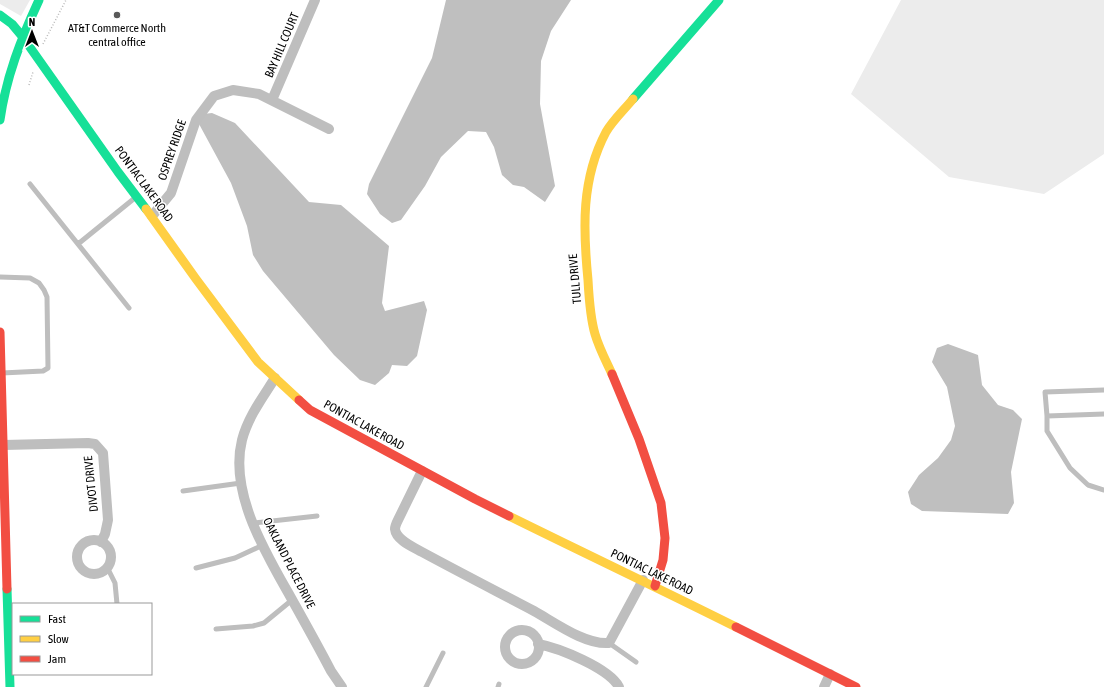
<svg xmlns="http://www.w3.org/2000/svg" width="1104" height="687" font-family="'Asap Condensed',sans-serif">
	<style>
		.green { fill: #ececec }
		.water { fill: #bfbfbf }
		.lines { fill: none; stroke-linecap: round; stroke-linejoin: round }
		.path { stroke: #b9b9b9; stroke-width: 1.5; stroke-dasharray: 1 2; stroke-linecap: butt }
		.lane { stroke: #bebebe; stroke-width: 5 }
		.street { stroke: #bebebe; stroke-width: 10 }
		.fast { stroke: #16e098; stroke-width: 9 }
		.slow { stroke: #ffcf43; stroke-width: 9 }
		.jam { stroke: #f24e42; stroke-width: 9 }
		.poi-dot { fill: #595959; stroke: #fff; stroke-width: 1.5 }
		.labels { text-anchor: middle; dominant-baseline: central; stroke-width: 3; stroke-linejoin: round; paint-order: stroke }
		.poi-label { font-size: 12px; fill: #000; stroke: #fff }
		.street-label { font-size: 12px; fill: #000; stroke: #fff }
	</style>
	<rect width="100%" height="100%" fill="#fff"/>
	<path class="green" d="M 0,0 L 30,0 L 21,16 L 0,4 Z
		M 901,0 L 1104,0 L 1104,154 L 1044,194 L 949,177 L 851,94 Z"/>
	<path class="water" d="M 446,0 L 571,0 L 551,31 L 541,61 L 540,104 L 555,186 L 545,202 L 524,187 L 513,185 L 502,175 L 494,147 L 486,132 L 468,131 L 441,157 L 425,186 L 401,220 L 392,223 L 380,214 L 367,194 L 369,184 L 432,58 Z
		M 212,113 L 235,123 L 309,202 L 341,205 L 389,246 L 382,303 L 385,311 L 424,301 L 427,310 L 417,356 L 407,366 L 392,365 L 389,373 L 375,385 L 360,380 L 334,355 L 263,271 L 253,255 L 247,226 L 231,183 L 199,124 L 203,114 Z
		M 948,344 L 978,355 L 982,385 L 998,405 L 1013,410 L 1022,419 L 1011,472 L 1014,503 L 1008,514 L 922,511 L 911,504 L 908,492 L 919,475 L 938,458 L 951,440 L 955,426 L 947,387 L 932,362 L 937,348 Z"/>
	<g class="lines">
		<path class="path" d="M 43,44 L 66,0
			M 29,85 L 33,72"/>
		<path class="lane" d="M 30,184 L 129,308
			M 78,244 L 136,197
			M 0,277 L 30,278 L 39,283 L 44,290 L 47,297 L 48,368 L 43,371 L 2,373
			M 1104,390 L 1045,392 L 1047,416 L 1104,414
			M 1047,416 L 1047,431 L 1070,468 L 1088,485 L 1104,490
			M 183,491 L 241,483
			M 253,523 L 317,516
			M 107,567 L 115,583 L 117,604
			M 196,568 L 235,558 L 263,545
			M 216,629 L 253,626 L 264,623 L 292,600
			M 609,643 L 636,662
			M 426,687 L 443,653
			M 498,687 L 499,684"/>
		<path class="street" d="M 272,100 L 315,0
			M 152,216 L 171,193 L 196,120 L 214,96 L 233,90 L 259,94 L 329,129
			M 275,378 C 263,397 248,417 242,440 C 229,492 265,552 290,596 C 304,621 318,646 331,671 L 342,687
			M 4,445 L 88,443 L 95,444 L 103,453 L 108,520 L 105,534 L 101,542
			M 422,471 L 398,520 C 397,522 395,526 395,529 C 396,540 413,547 422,552 C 459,572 496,591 534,611 C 554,622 585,645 609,643 L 643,580
			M77 557a17 17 0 1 1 34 0a17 17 0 1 1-34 0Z
			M505 647a17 17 0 1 1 34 0a17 17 0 1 1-34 0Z
			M 538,644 C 559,648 609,668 619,687
			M 824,687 L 830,674"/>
		<path class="fast" d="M 0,15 L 12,24 L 22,36 L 118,172 L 146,209
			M 633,99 L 719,0
			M 0,120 C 6,77 21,39 39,0
			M 7,589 L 10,687"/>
		<path class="slow" d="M 146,209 L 196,279 L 258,362 L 299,400
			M 612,374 C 606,361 599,348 595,334 C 590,317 589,298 588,280 C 583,229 581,179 606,132 C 613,120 624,110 633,99
			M 509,516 C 584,553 660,589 736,627"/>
		<path class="jam" d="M 0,332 L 7,589
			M 612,374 L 639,439 L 661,503 L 665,538 L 663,560 L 655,586
			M 299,400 L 310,410 L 475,499 L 509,516
			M 736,627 L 856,687"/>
	</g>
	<circle class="poi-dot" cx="117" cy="15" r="4"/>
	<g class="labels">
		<g class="poi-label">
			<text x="117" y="28">AT&amp;T Commerce North<tspan x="117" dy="14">central office</tspan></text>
		</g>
		<g class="street-label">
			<text transform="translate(282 45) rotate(-67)">BAY HILL COURT</text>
			<text transform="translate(172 150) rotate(-71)">OSPREY RIDGE</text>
			<text transform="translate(144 184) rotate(54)">PONTIAC LAKE ROAD</text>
			<text transform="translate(575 279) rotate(-95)">TULL DRIVE</text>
			<text transform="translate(364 425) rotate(29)">PONTIAC LAKE ROAD</text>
			<text transform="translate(91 484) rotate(-96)">DIVOT DRIVE</text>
			<text transform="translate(289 563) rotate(63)">OAKLAND PLACE DRIVE</text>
			<text transform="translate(652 572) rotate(26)">PONTIAC LAKE ROAD</text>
		</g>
	</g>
	<rect x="12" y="603" width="140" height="72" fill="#ffffff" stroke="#999999"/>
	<rect x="20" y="616" width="20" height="6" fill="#16e098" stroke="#999999"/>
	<text x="48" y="623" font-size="12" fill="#000000">Fast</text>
	<rect x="20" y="636" width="20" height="6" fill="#ffcf43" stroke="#999999"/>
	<text x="48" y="643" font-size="12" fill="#000000">Slow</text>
	<rect x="20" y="656" width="20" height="6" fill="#f24e42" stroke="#999999"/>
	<text x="48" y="663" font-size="12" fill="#000000">Jam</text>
	<g transform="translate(32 32)" stroke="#ffffff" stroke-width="3" paint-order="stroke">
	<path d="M0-3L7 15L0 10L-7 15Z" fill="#000000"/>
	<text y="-6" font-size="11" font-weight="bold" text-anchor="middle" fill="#000000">N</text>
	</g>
</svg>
